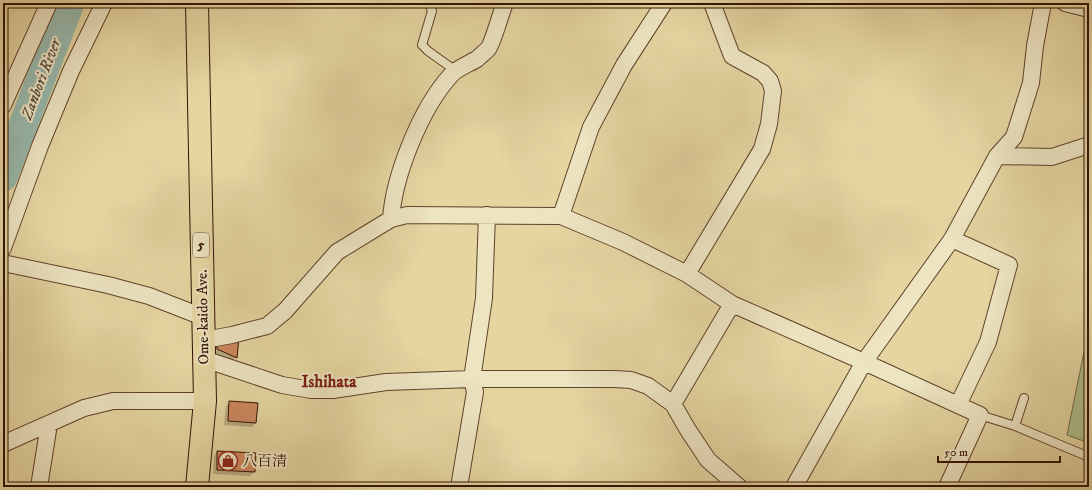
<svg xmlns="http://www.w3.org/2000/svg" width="1092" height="490" font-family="'IM FELL DW Pica','Noto Serif JP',serif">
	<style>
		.green { fill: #aebe89; stroke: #706846 }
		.shadow { fill: #0003 }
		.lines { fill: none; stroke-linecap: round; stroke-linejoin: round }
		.river { stroke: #97b8ac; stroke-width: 29 }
		.building { fill: #ce875f; stroke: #331103 }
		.lane-casing { stroke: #5f422a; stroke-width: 10 }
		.street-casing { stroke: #5f422a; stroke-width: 18 }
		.primary-casing { stroke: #331103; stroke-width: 24 }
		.lane { stroke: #ede4c2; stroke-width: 8 }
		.street { stroke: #ede4c2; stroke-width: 16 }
		.primary { stroke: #e4d5a1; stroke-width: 22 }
		.labels { text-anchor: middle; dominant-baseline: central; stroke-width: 4; stroke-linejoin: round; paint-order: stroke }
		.shield { fill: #ede4c2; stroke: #6b503c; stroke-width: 1 }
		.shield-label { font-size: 14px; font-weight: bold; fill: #331103 }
		.street-label { font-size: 15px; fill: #331103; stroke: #ede4c2 }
		.poi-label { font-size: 15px; fill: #331103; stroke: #ede4c2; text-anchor: start }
		.water-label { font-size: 16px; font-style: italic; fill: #564b3e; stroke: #ede4c2 }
		.quarter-label { font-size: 17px; font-weight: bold; fill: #7a1f14; stroke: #ede4c2 }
	</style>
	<rect width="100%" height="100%" fill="#e4d5a1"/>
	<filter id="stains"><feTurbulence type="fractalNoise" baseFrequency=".005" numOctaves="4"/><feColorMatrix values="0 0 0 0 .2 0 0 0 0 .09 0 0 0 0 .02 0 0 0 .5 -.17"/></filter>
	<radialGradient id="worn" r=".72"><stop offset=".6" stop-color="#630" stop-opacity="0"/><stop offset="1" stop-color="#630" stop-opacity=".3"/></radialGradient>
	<path class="green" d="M 1089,328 L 1089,443 L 1067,435 Z"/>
	<path class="shadow" d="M 218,343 L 236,357 L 232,361 L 213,353 L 213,347 Z
		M 230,402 L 256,423 L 252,427 L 224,425 L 226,406 Z
		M 218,452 L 254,472 L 250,476 L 213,474 L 214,456 Z"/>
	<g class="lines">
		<path class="river" d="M 3,177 L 70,3"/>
	</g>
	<path class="building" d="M 239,337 L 237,358 L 217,349 L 217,342 Z
		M 229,401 L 258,403 L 256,423 L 228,421 Z
		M 217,451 L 256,453 L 255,472 L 217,470 Z"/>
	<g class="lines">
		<g class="lane-casing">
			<path id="lane" d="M 429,3 L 432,11 L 422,45 L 428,51 L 456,71
				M 980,415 L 1015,426 L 1089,457
				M 1015,426 L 1024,398"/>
		</g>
		<g class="street-casing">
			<path id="street" d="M 1065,3 L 1089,9
				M 3,105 L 49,3
				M 997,156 L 1052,157 L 1089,145
				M 561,216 L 591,127 L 624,65 L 664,3
				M 391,219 C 394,175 421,108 451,75 C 457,68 469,64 477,59 C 480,56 485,52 488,49 C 493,43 501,12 505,3
				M 952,239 L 1009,265 L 988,342 L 958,405
				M 3,248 L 40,146 L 71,71 L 104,3
				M 3,263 L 108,285 L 149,296 L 203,317
				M 687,274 L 762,149 L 769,124 L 773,91 L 770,81 L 763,73 L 732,56 L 712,3
				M 204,340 L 232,335 L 267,326 L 285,311 L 337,252 L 391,219 L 407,215 L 561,216 L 623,242 L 687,274 L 732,304 L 864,362 L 980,415 L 947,487
				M 204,359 L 282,385 L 311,390 L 333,390 L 386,382 L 472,379 L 614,379 L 631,380 L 648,386 L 673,404 L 688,430 L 708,460 L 739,487
				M 673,404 L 732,304
				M 3,444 L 84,408 L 113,401 L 205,401
				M 39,487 L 49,424
				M 459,487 L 475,392 L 472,379 L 484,298 L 487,215
				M 794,487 L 864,362 L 952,239 L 997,156 L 1014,137 L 1031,83 L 1035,46 L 1043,3"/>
		</g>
		<g class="primary-casing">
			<path id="primary" d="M 197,487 L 205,401 L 197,3"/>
		</g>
		<use href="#lane" class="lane"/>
		<use href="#street" class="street"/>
		<use href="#primary" class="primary"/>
	</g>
	<defs>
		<g id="shop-ring" transform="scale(1)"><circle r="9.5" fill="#ede4c2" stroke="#8f2418" stroke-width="1.5"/><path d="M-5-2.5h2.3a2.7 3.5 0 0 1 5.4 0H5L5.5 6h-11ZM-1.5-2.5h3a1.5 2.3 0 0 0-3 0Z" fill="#8f2418"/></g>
	</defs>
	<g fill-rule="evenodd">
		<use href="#shop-ring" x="228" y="461"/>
	</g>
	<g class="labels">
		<rect class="shield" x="193" y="233" width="16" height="24" rx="3"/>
		<g class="shield-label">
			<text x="201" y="245">5</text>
		</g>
		<g class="street-label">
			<text transform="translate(203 317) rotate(-91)">Ome-kaido Ave.</text>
		</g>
		<g class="poi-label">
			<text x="242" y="461">八百清</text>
		</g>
		<g class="water-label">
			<text transform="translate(41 79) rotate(-69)">Zanbori River</text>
		</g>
		<g class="quarter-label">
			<text x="329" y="382">Ishihata</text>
		</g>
	</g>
	<rect width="1092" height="490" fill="none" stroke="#e4d5a1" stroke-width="16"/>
	<rect x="4" y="4" width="1084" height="482" fill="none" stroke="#331103" stroke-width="2"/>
	<rect x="8" y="8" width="1076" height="474" fill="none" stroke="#331103"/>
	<path d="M938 456v6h122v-6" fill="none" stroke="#331103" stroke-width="2"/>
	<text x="944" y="456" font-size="12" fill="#331103" stroke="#ede4c2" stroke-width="3" paint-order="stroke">50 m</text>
	<rect width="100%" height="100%" filter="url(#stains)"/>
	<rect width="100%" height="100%" fill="url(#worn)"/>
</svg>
